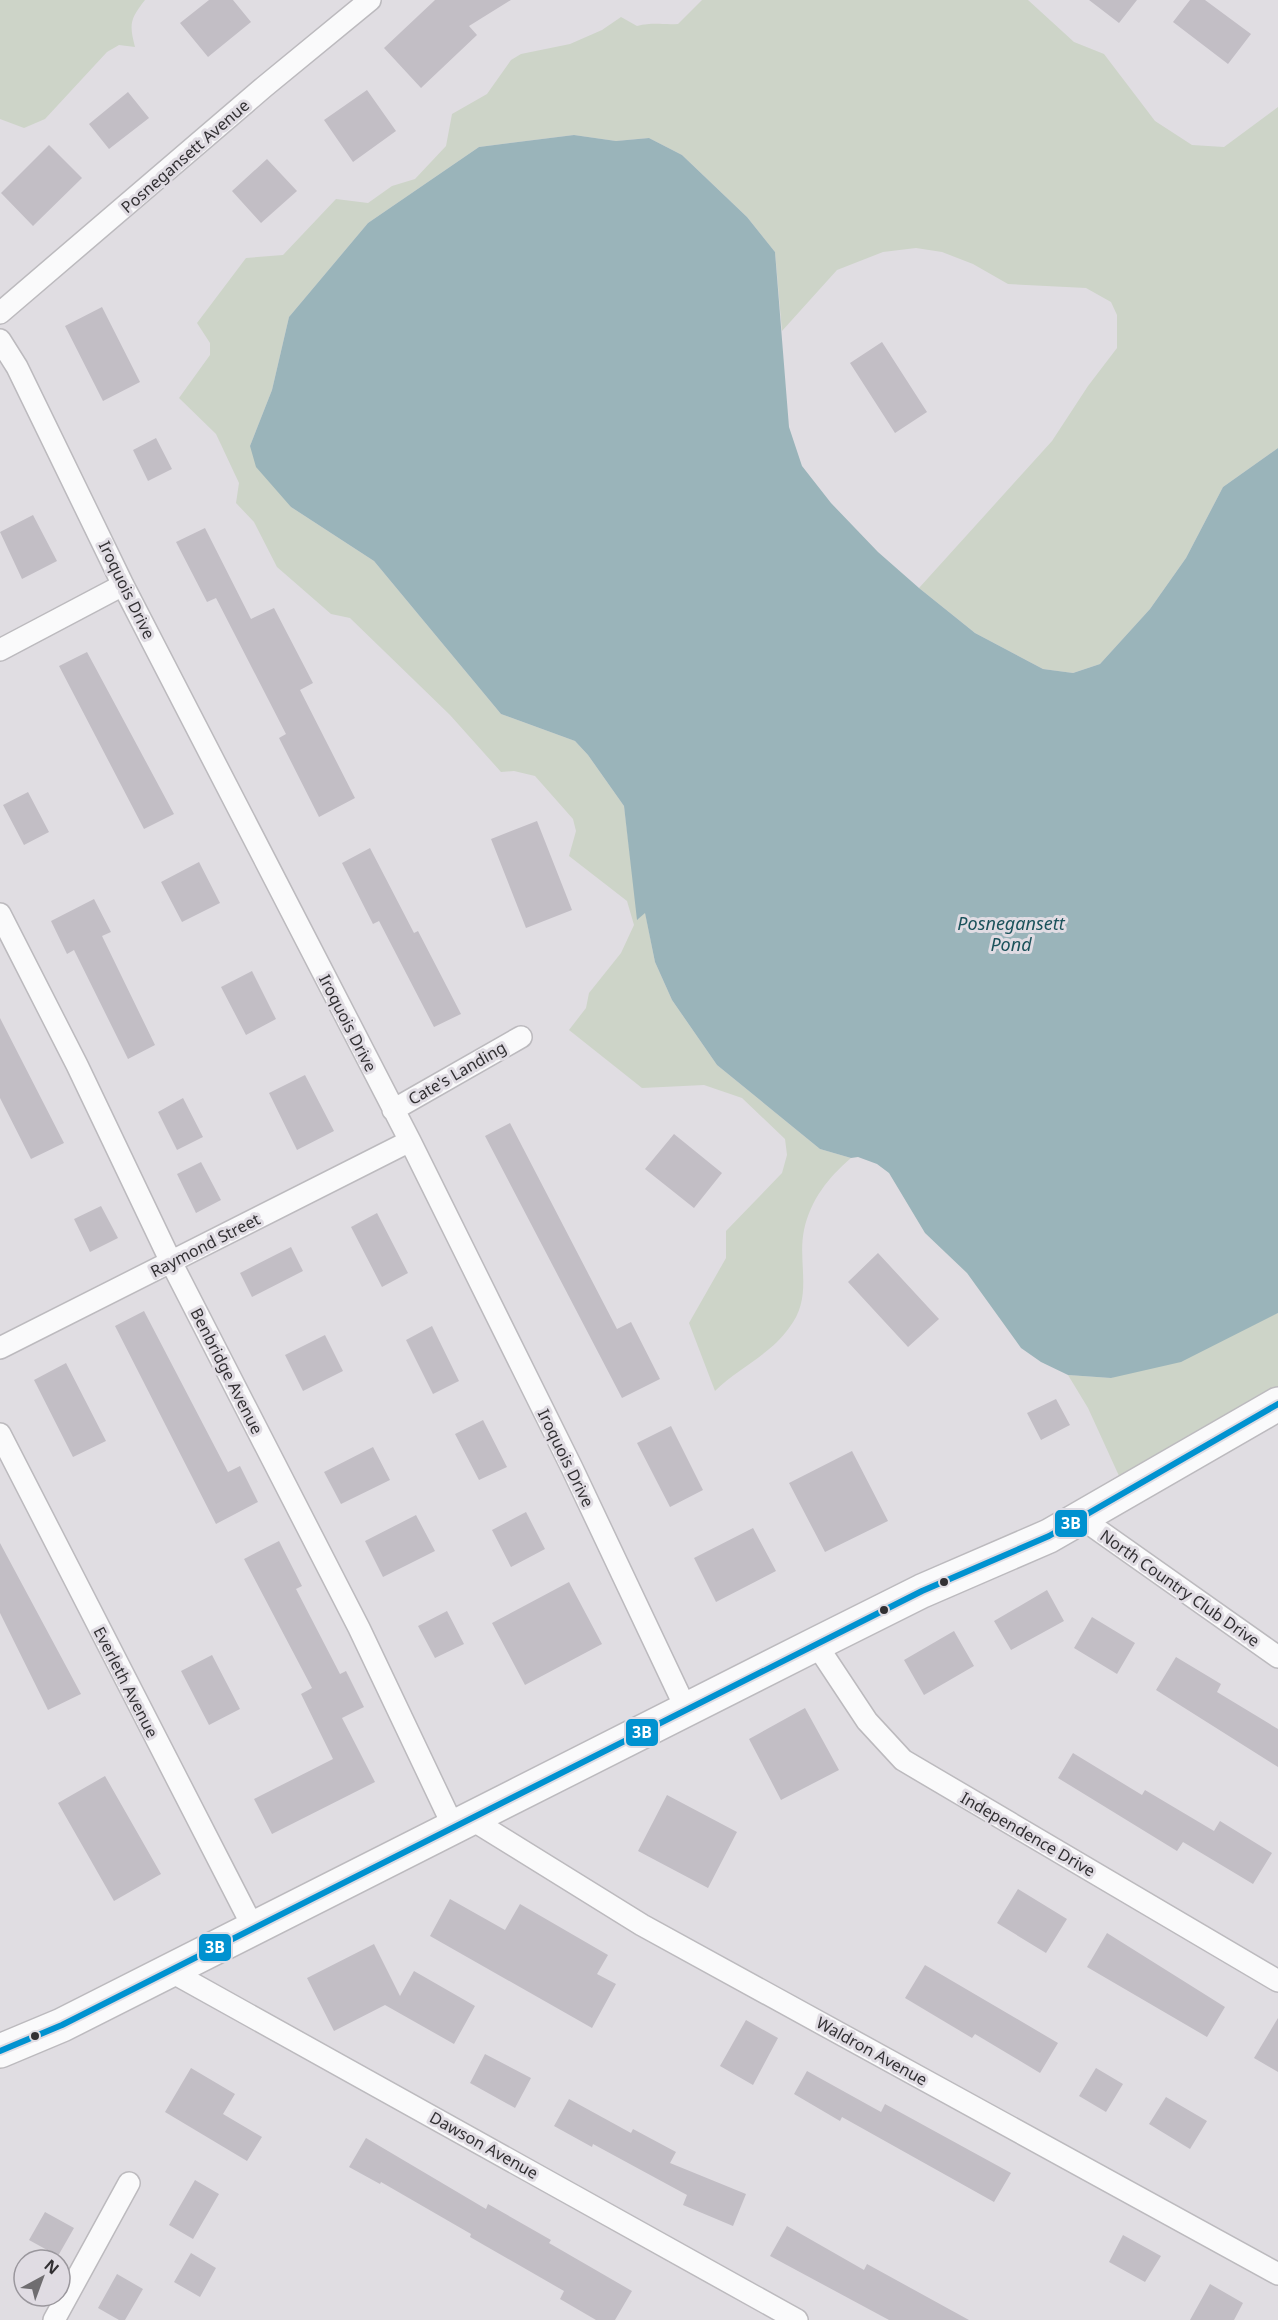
<svg xmlns="http://www.w3.org/2000/svg" width="1278" height="2320" font-family="'Noto Sans',sans-serif">
	<style>
		.green { fill: #cdd4c8 }
		.water { fill: #9ab4ba }
		.building { fill: #c2bec5 }
		.lines { fill: none; stroke-linecap: round; stroke-linejoin: round }
		.street-casing { stroke: #bcbabe; stroke-width: 24 }
		.primary-casing { stroke: #bcbabe; stroke-width: 36 }
		.street { stroke: #fafafb; stroke-width: 21 }
		.primary { stroke: #fafafb; stroke-width: 33 }
		.bus-1-casing { stroke: #e0dce3; stroke-width: 10 }
		.bus-1 { stroke: #0092d0; stroke-width: 6 }
		.bus-dot { fill: #323033; stroke: #e0dce3; stroke-width: 2 }
		.labels { text-anchor: middle; dominant-baseline: central; stroke-width: 6; stroke-linejoin: round; paint-order: stroke }
		.street-label { font-size: 16px; fill: #323033; stroke: #e0dce3 }
		.water-label { font-size: 18px; font-style: italic; fill: #1b525b; stroke: #e0dce3 }
		.line-badge { stroke: #e0dce3; stroke-width: 2 }
		.badge-label { font-size: 16px; text-anchor: middle; font-weight: bold; fill: #fff }
	</style>
	<rect width="100%" height="100%" fill="#e0dde2"/>
	<path class="green" d="M 0,0 L 145,0 C 130,19 129,24 135,47 L 119,45 L 107,52 L 45,119 L 24,128 L 0,119 Z
		M 702,0 L 1028,0 L 1074,42 L 1104,54 L 1155,121 L 1192,145 L 1224,147 L 1278,107 L 1278,448 L 1223,487 L 1186,558 L 1150,609 L 1100,664 L 1073,673 L 1043,669 L 975,633 L 919,588 L 1052,441 L 1088,386 L 1117,348 L 1117,315 L 1111,302 L 1086,288 L 1008,284 L 973,264 L 942,252 L 916,248 L 883,252 L 837,270 L 782,331 L 775,252 L 747,217 L 682,155 L 649,138 L 616,141 L 574,135 L 479,147 L 368,223 L 289,317 L 272,390 L 250,446 L 291,507 L 374,561 L 501,714 L 575,741 L 588,755 L 624,806 L 638,919 L 645,912 L 655,962 L 672,1000 L 717,1065 L 820,1149 L 851,1158 C 828,1178 811,1199 804,1230 C 797,1264 814,1296 789,1328 C 770,1355 738,1368 715,1391 L 689,1323 L 726,1258 L 726,1231 L 782,1173 L 787,1155 L 785,1139 L 742,1098 L 704,1085 L 642,1088 L 569,1030 L 586,1008 L 589,993 L 621,953 L 634,925 L 627,901 L 569,856 L 576,831 L 573,819 L 535,776 L 514,771 L 501,772 L 450,715 L 350,618 L 331,614 L 277,567 L 254,522 L 236,503 L 239,483 L 216,434 L 179,398 L 210,355 L 210,343 L 197,323 L 246,258 L 283,255 L 336,199 L 368,203 L 392,186 L 415,179 L 446,146 L 452,114 L 487,94 L 511,60 L 521,54 L 570,44 L 602,30 L 621,17 L 637,26 C 654,22 662,25 678,24 Z
		M 1278,1313 L 1278,1404 L 1125,1489 L 1088,1408 L 1068,1375 L 1111,1378 Z"/>
	<path class="water" d="M 574,135 L 616,141 L 649,138 L 682,155 L 747,217 L 775,252 L 789,427 L 802,466 L 831,503 L 878,552 L 919,588 L 975,633 L 1043,669 L 1073,673 L 1100,664 L 1150,609 L 1186,558 L 1223,487 L 1278,448 L 1278,1313 L 1181,1362 L 1111,1378 L 1068,1375 L 1041,1362 L 1021,1348 L 967,1273 L 925,1233 L 889,1173 L 877,1164 L 858,1157 L 851,1158 L 820,1149 L 717,1065 L 672,1000 L 655,962 L 645,913 L 637,920 L 624,806 L 588,755 L 575,741 L 501,714 L 374,561 L 291,507 L 256,467 L 250,446 L 272,390 L 289,317 L 368,223 L 479,147 Z"/>
	<path class="building" d="M 209,0 L 233,0 L 251,22 L 208,57 L 180,23 Z
		M 435,0 L 511,0 L 469,26 L 477,35 L 421,88 L 384,48 Z
		M 1089,0 L 1137,0 L 1119,23 Z
		M 1190,0 L 1205,0 L 1251,34 L 1228,64 L 1173,22 Z
		M 367,90 L 396,131 L 353,162 L 324,120 Z
		M 128,92 L 149,118 L 109,149 L 89,124 Z
		M 49,145 L 82,178 L 33,226 L 1,193 Z
		M 267,159 L 297,191 L 261,223 L 232,191 Z
		M 102,307 L 140,382 L 103,401 L 65,326 Z
		M 882,342 L 927,412 L 895,433 L 850,363 Z
		M 156,438 L 172,469 L 148,481 L 133,450 Z
		M 33,515 L 57,561 L 22,579 L 0,532 Z
		M 205,528 L 251,619 L 274,608 L 313,683 L 300,690 L 355,798 L 319,817 L 279,738 L 286,734 L 216,598 L 207,602 L 176,542 Z
		M 87,652 L 174,814 L 144,829 L 59,666 Z
		M 28,792 L 49,832 L 24,845 L 3,805 Z
		M 537,821 L 572,910 L 526,928 L 491,839 Z
		M 370,848 L 414,933 L 418,931 L 461,1014 L 434,1027 L 379,921 L 373,924 L 342,863 Z
		M 199,862 L 220,903 L 182,922 L 161,882 Z
		M 94,899 L 111,932 L 102,936 L 155,1045 L 128,1059 L 74,950 L 67,954 L 51,921 Z
		M 252,971 L 276,1019 L 246,1035 L 221,987 Z
		M 0,1018 L 64,1143 L 31,1159 L 0,1098 Z
		M 305,1075 L 334,1131 L 297,1150 L 269,1093 Z
		M 183,1098 L 203,1137 L 177,1150 L 158,1112 Z
		M 510,1123 L 617,1329 L 631,1322 L 660,1379 L 622,1398 L 485,1136 Z
		M 674,1134 L 722,1173 L 694,1208 L 645,1169 Z
		M 201,1162 L 221,1200 L 196,1213 L 177,1174 Z
		M 101,1206 L 118,1238 L 90,1252 L 74,1219 Z
		M 377,1213 L 408,1273 L 382,1287 L 351,1227 Z
		M 291,1247 L 303,1271 L 252,1297 L 240,1273 Z
		M 878,1253 L 939,1319 L 908,1347 L 848,1282 Z
		M 144,1311 L 228,1472 L 240,1466 L 258,1502 L 216,1524 L 115,1326 Z
		M 432,1326 L 459,1381 L 433,1394 L 406,1340 Z
		M 325,1335 L 343,1371 L 303,1391 L 285,1355 Z
		M 66,1363 L 106,1441 L 73,1457 L 34,1380 Z
		M 1056,1399 L 1070,1425 L 1041,1440 L 1027,1413 Z
		M 483,1420 L 507,1467 L 479,1480 L 455,1434 Z
		M 671,1426 L 703,1490 L 670,1507 L 637,1443 Z
		M 373,1447 L 390,1480 L 341,1504 L 324,1472 Z
		M 852,1451 L 888,1521 L 825,1552 L 789,1483 Z
		M 526,1512 L 545,1549 L 511,1567 L 492,1530 Z
		M 416,1515 L 435,1551 L 383,1577 L 365,1541 Z
		M 753,1528 L 776,1571 L 716,1602 L 694,1558 Z
		M 279,1541 L 302,1586 L 296,1589 L 340,1674 L 346,1671 L 364,1707 L 342,1718 L 375,1782 L 272,1834 L 254,1799 L 333,1759 L 301,1694 L 312,1688 L 244,1559 Z
		M 0,1543 L 81,1694 L 48,1710 L 0,1613 Z
		M 569,1582 L 602,1644 L 525,1685 L 492,1623 Z
		M 1047,1590 L 1064,1621 L 1011,1650 L 994,1621 Z
		M 447,1611 L 464,1644 L 435,1658 L 418,1626 Z
		M 1092,1617 L 1135,1643 L 1117,1674 L 1074,1648 Z
		M 954,1631 L 974,1666 L 924,1695 L 904,1660 Z
		M 212,1655 L 240,1709 L 209,1725 L 181,1671 Z
		M 1176,1657 L 1221,1684 L 1217,1692 L 1278,1729 L 1278,1767 L 1156,1690 Z
		M 805,1708 L 839,1770 L 781,1800 L 749,1739 Z
		M 1073,1753 L 1142,1795 L 1145,1790 L 1214,1831 L 1220,1821 L 1272,1853 L 1253,1884 L 1183,1842 L 1177,1851 L 1058,1778 Z
		M 105,1776 L 161,1874 L 114,1901 L 58,1803 Z
		M 667,1795 L 737,1832 L 708,1888 L 638,1851 Z
		M 1018,1889 L 1067,1919 L 1046,1953 L 997,1923 Z
		M 450,1899 L 505,1930 L 520,1904 L 608,1955 L 597,1974 L 616,1984 L 592,2028 L 430,1936 Z
		M 1107,1933 L 1225,2007 L 1207,2037 L 1087,1967 Z
		M 374,1944 L 400,1996 L 414,1971 L 475,2006 L 454,2044 L 385,2005 L 334,2031 L 307,1978 Z
		M 925,1965 L 1058,2043 L 1040,2073 L 975,2034 L 972,2038 L 905,1998 Z
		M 1278,2018 L 1278,2072 L 1254,2058 Z
		M 746,2020 L 778,2038 L 753,2085 L 720,2066 Z
		M 485,2054 L 531,2078 L 515,2108 L 470,2083 Z
		M 191,2068 L 235,2094 L 223,2114 L 262,2137 L 247,2161 L 165,2112 Z
		M 1096,2068 L 1123,2084 L 1106,2112 L 1079,2096 Z
		M 807,2071 L 881,2112 L 885,2104 L 1011,2173 L 994,2202 L 842,2117 L 840,2121 L 794,2094 Z
		M 1166,2097 L 1207,2121 L 1190,2149 L 1149,2124 Z
		M 569,2099 L 631,2133 L 633,2129 L 676,2152 L 670,2163 L 746,2194 L 733,2226 L 683,2205 L 687,2195 L 593,2144 L 592,2147 L 554,2126 Z
		M 366,2138 L 486,2209 L 488,2204 L 551,2240 L 549,2243 L 632,2291 L 615,2320 L 596,2320 L 560,2299 L 564,2291 L 470,2237 L 471,2234 L 381,2182 L 380,2184 L 349,2167 Z
		M 195,2180 L 219,2194 L 193,2239 L 169,2225 Z
		M 45,2212 L 74,2228 L 58,2256 L 29,2240 Z
		M 787,2226 L 864,2270 L 867,2264 L 969,2320 L 889,2320 L 770,2256 Z
		M 1123,2235 L 1161,2256 L 1145,2282 L 1109,2262 Z
		M 191,2253 L 216,2268 L 200,2297 L 174,2282 Z
		M 117,2274 L 143,2289 L 125,2320 L 119,2320 L 98,2308 Z
		M 1210,2284 L 1243,2303 L 1234,2320 L 1190,2320 Z"/>
	<g class="lines">
		<g class="street-casing">
			<path id="street" d="M 0,313 L 264,87 L 370,0
				M 0,340 L 17,367 L 123,585 L 410,1141 L 572,1468 L 687,1711
				M 0,650 L 123,585
				M 0,914 L 77,1065 L 171,1262 L 359,1628 L 454,1828
				M 393,1110 L 521,1037
				M 0,1348 L 410,1141
				M 0,1434 L 254,1929
				M 1081,1518 L 1278,1657
				M 816,1644 L 867,1721 L 903,1760 L 1278,1981
				M 471,1819 L 642,1925 L 1278,2274
				M 170,1971 L 797,2320
				M 54,2320 L 129,2183"/>
		</g>
		<g class="primary-casing">
			<path id="primary" d="M 0,2051 L 62,2025 L 816,1644 L 922,1591 L 1049,1536 L 1278,1404"/>
		</g>
		<use href="#street" class="street"/>
		<use href="#primary" class="primary"/>
		<g class="bus-1-casing">
			<path id="bus-1" d="M 0,2051 L 62,2025 L 922,1591 L 1049,1536 L 1278,1404"/>
		</g>
		<use href="#bus-1" class="bus-1"/>
	</g>
	<g class="bus-dot">
		<circle cx="944" cy="1582" r="5"/>
		<circle cx="884" cy="1610" r="5"/>
		<circle cx="35" cy="2036" r="5"/>
	</g>
	<g class="labels">
		<g class="street-label">
			<text transform="translate(185 156) rotate(-41)">Posnegansett Avenue</text>
			<text transform="translate(127 590) rotate(64)">Iroquois Drive</text>
			<text transform="translate(348 1023) rotate(63)">Iroquois Drive</text>
			<text transform="translate(457 1073) rotate(-30)">Cate's Landing</text>
			<text transform="translate(205 1245) rotate(-27)">Raymond Street</text>
			<text transform="translate(227 1371) rotate(63)">Benbridge Avenue</text>
			<text transform="translate(566 1458) rotate(64)">Iroquois Drive</text>
			<text transform="translate(1180 1588) rotate(35)">North Country Club Drive</text>
			<text transform="translate(126 1682) rotate(63)">Everleth Avenue</text>
			<text transform="translate(1028 1834) rotate(30)">Independence Drive</text>
			<text transform="translate(872 2051) rotate(29)">Waldron Avenue</text>
			<text transform="translate(484 2145) rotate(29)">Dawson Avenue</text>
		</g>
		<g class="water-label">
			<text x="1011" y="923">Posnegansett<tspan x="1011" dy="21">Pond</tspan></text>
		</g>
	</g>
	<g class="line-badge">
		<rect x="1054" y="1509" width="34" height="29" rx="6" fill="#0092d0"/>
		<rect x="625" y="1718" width="34" height="29" rx="6" fill="#0092d0"/>
		<rect x="198" y="1933" width="34" height="29" rx="6" fill="#0092d0"/>
	</g>
	<g class="badge-label">
		<text x="1071" y="1529">3B</text>
		<text x="642" y="1738">3B</text>
		<text x="215" y="1953">3B</text>
	</g>
	<g transform="translate(42 2278) rotate(41)"><circle r="28" fill="#e0dce3" stroke="#9a979d" stroke-width="1.5"/>
	<path d="M0-4.5L10 22L0 15L-10 22Z" fill="#6f6d70"/>
	<text y="-9" font-size="16" font-weight="bold" text-anchor="middle" fill="#323033">N</text>
	</g>
</svg>
